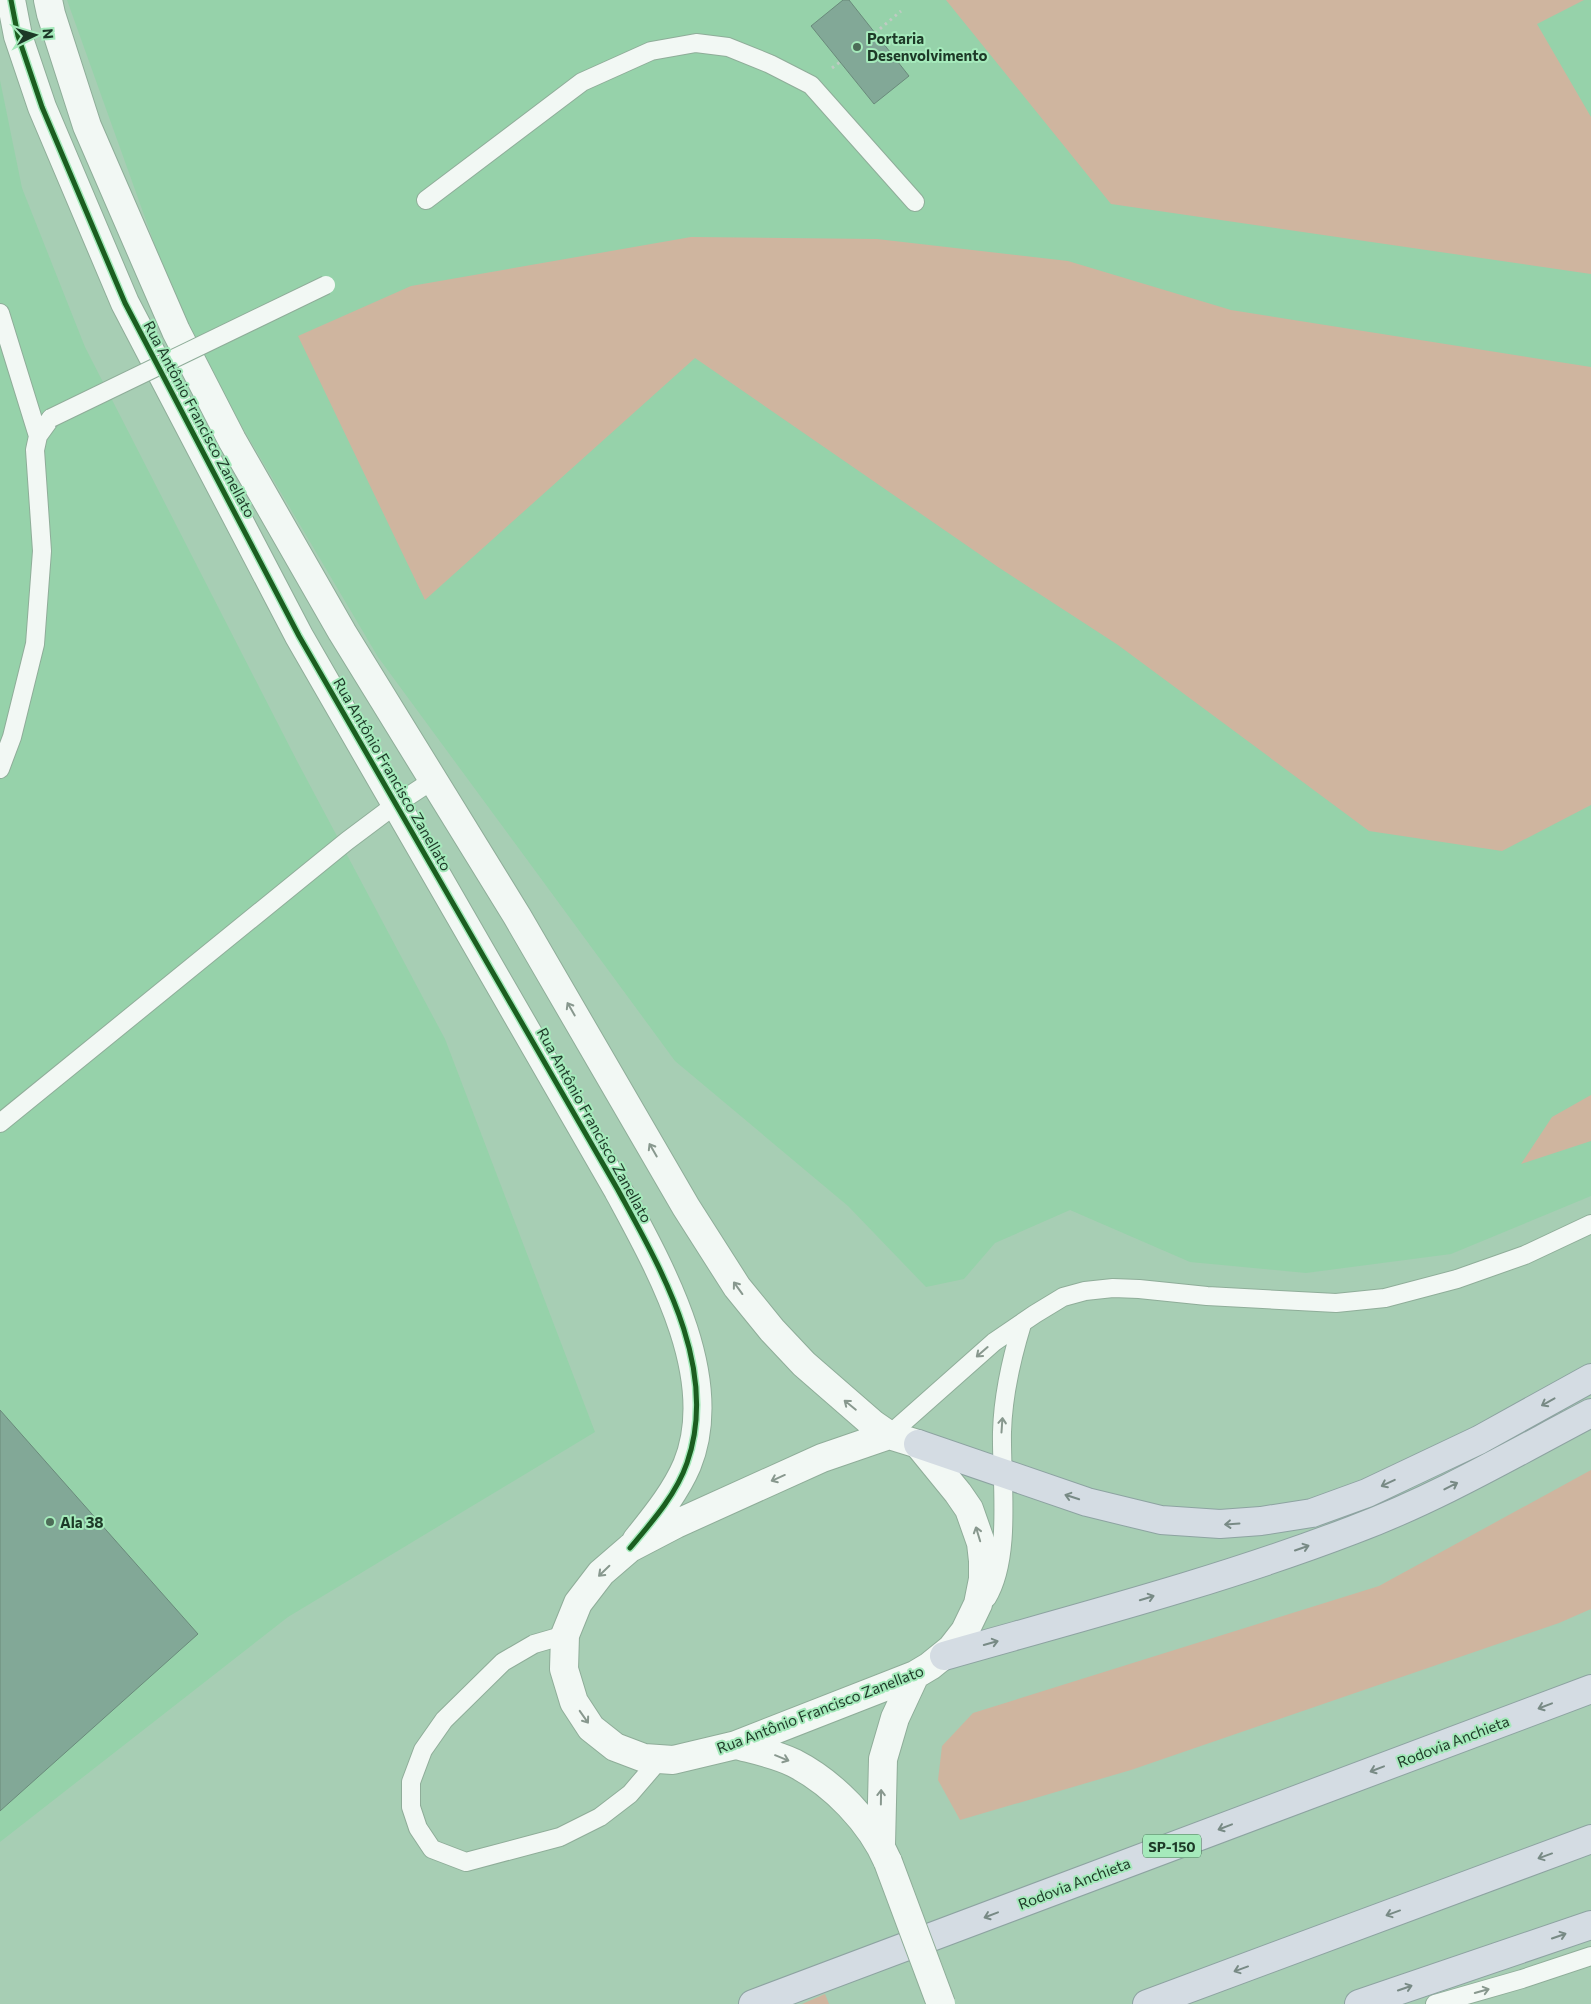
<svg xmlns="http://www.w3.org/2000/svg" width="1591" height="2004" font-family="Commissioner,sans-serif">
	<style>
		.built { fill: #96d2aa }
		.green { fill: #cfb59f }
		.building { fill: #82a897; stroke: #6a8a7b }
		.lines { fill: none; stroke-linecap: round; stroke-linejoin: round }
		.lane-casing { stroke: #8fad99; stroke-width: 20 }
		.secondary-casing { stroke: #8fad99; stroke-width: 30 }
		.highway-casing { stroke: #8da3a1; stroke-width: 30 }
		.path { stroke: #bfcbc3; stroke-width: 3; stroke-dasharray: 2.5 4; stroke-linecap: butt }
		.lane { stroke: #f2f8f4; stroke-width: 18 }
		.secondary { stroke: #f2f8f4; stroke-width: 28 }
		.highway { stroke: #d4dce3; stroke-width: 28 }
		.lane-bridge-casing { stroke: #8fad99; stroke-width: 20; stroke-linecap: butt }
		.secondary-bridge-casing { stroke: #8fad99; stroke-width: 30; stroke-linecap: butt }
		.lane-bridge { stroke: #f2f8f4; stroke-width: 18 }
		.secondary-bridge { stroke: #f2f8f4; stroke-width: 28 }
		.cycleway-casing { stroke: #a5eabb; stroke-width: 8 }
		.cycleway { stroke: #1b5e20; stroke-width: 5 }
		.oneway { stroke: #88988e }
		.oneway2 { stroke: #788a85 }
		.poi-dot { fill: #4d6d58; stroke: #a5eabb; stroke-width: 2 }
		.labels { text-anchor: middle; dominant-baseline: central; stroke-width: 4; stroke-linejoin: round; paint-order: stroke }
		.shield { fill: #a5eabb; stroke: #466e53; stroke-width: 1 }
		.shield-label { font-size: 14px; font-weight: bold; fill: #1d3927 }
		.poi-label { font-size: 15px; font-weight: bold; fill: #1d3927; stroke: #a5eabb; text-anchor: start }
		.street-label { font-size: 15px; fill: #1d3927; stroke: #a5eabb }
	</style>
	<rect width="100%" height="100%" fill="#a7ceb4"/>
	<path class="built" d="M 67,0 L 1591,0 L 1591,1196 L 1451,1254 L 1306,1273 L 1190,1262 L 1070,1210 L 995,1243 L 964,1279 L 926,1287 L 848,1206 L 675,1061 L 378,657 L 186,332 Z
		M 0,80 L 22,188 L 85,347 L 297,761 L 445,1039 L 595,1432 L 288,1617 L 0,1842 Z"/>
	<path class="green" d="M 946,0 L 1584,0 L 1537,24 L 1591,117 L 1591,274 L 1111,204 Z
		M 691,237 L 877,239 L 1068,261 L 1231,310 L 1591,367 L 1591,805 L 1502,851 L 1369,831 L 1118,645 L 998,567 L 695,358 L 425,600 L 298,336 L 411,286 Z
		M 1591,1095 L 1591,1141 L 1521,1164 L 1552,1117 Z
		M 1591,1470 L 1591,1609 L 1559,1623 L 1131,1770 L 960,1820 L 938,1780 L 942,1746 L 973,1713 L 1379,1586 Z
		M 825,1994 L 829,2004 L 802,2004 Z"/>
	<path class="building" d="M 843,0 L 849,0 L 909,76 L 874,104 L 811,26 Z
		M 0,1410 L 198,1634 L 0,1811 Z"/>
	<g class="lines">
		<g class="lane-casing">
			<path id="lane" d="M 426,200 L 582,82 L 651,51 L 696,43 L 728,47 L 770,64 L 811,85 L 915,202
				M 0,313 L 38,436
				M 0,769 L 12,737 L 35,644 L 42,551 L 35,450 L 38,436 L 51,418
				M 0,1123 L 347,841 L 395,805 L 433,780
				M 889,1435 L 994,1342 L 1035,1314 L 1063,1297 L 1085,1291 L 1113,1288 L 1139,1289 L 1207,1296 L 1336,1303 L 1385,1298 L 1457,1279 L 1525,1255 L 1591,1224
				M 987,1598 C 1012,1557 1001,1480 1002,1432 C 1003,1395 1011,1360 1022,1324
				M 565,1635 L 534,1644 L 503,1662 L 444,1720 L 423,1750 L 411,1782 L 411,1807 L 418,1828 L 432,1849 L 466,1862 L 560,1837 L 600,1817 L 630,1794 L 660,1759
				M 1435,2004 L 1522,1979 L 1591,1956"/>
		</g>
		<g class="secondary-casing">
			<path id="secondary" d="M 11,0 L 18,36 L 42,107 L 125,303 L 299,636 L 618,1190 C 659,1266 723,1377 687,1465 C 675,1493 655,1517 636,1541
				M 48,0 L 51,14 L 87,126 L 176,331 L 232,440 L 342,632 L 517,916 L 686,1207 L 737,1287 L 772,1330 L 804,1364 L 873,1424 L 889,1435 L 918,1444 L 958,1493 L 969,1509 L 981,1543 L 983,1561 L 983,1579 L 978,1604 L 965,1631 L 951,1649 L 930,1666 L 915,1675 L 736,1745 L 673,1760 L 644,1758 L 615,1747 L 591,1728 L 574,1702 L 564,1669 L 565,1635 L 578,1603 L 601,1573 L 630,1548 L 676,1524 L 822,1458 L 889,1435
				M 736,1745 C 755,1750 776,1754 794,1763 C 833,1783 871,1822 888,1862
				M 881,1845 L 883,1759 L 895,1718 L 915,1675"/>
		</g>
		<g class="highway-casing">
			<path id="highway" d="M 918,1444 L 1087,1502 L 1161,1520 L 1220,1524 L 1261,1521 L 1312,1513 L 1367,1493 L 1479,1440 L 1591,1378
				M 944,1656 C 1081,1617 1220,1581 1353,1530 C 1436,1499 1513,1454 1591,1413
				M 753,2004 L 1591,1689
				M 1147,2004 L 1591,1839
				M 1359,2004 L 1591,1925"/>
		</g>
		<path class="path" d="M 875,33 L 901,11
			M 832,68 L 840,62"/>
		<use href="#lane" class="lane"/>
		<use href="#secondary" class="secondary"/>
		<use href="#highway" class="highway"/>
		<g class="lane-bridge-casing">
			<path id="lane-bridge" d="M 51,418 L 326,285"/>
		</g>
		<g class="secondary-bridge-casing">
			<path id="secondary-bridge" d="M 888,1862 L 941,2004"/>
		</g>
		<use href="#lane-bridge" class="lane-bridge"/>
		<use href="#secondary-bridge" class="secondary-bridge"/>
		<g class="cycleway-casing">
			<path id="cycleway" d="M 11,0 L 18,36 L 42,107 L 125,303 L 299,636 L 618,1190 C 662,1271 720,1369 687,1463 C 676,1495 651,1523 630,1548"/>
		</g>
		<use href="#cycleway" class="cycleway"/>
	</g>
	<defs><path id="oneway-shaft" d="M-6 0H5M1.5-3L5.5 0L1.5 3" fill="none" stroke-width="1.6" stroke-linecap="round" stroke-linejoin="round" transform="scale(1.25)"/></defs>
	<g class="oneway">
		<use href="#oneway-shaft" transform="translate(571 1009) rotate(-120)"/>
		<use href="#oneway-shaft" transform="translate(653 1150) rotate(-120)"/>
		<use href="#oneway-shaft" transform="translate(738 1288) rotate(-126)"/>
		<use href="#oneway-shaft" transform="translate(982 1352) rotate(139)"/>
		<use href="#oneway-shaft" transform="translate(850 1405) rotate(-141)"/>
		<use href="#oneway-shaft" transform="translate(1002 1425) rotate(-86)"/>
		<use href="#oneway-shaft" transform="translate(778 1478) rotate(156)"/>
		<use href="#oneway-shaft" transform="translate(978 1534) rotate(-107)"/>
		<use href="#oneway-shaft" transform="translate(604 1571) rotate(136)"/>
		<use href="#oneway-shaft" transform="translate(584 1717) rotate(55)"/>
		<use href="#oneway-shaft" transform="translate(782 1758) rotate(22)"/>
		<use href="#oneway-shaft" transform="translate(881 1797) rotate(-89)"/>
		<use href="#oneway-shaft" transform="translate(1482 1991) rotate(-16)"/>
	</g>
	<g class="oneway2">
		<use href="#oneway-shaft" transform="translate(1548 1402) rotate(151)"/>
		<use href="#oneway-shaft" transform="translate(1388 1483) rotate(155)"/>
		<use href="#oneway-shaft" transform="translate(1451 1486) rotate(-27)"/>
		<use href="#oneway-shaft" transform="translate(1072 1497) rotate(-162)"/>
		<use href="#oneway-shaft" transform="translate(1232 1524) rotate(176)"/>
		<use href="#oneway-shaft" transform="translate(1302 1548) rotate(-19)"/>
		<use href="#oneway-shaft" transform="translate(1147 1598) rotate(-17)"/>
		<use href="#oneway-shaft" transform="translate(991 1643) rotate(-16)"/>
		<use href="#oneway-shaft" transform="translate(1545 1706) rotate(159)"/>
		<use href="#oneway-shaft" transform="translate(1377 1769) rotate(159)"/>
		<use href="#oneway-shaft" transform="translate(1225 1827) rotate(159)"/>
		<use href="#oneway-shaft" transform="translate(1545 1856) rotate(160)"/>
		<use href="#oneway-shaft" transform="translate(1393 1913) rotate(160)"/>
		<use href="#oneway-shaft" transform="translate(991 1915) rotate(159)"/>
		<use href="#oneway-shaft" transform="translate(1559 1936) rotate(-19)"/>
		<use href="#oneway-shaft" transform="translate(1241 1969) rotate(160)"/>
		<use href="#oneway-shaft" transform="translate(1405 1988) rotate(-19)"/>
	</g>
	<g class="poi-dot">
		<circle cx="857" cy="47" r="5"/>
		<circle cx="50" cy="1522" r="5"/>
	</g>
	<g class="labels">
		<rect class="shield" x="1143" y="1834.5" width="58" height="23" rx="4"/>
		<g class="shield-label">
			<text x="1172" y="1846">SP-150</text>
		</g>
		<g class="poi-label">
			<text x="867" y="38">Portaria<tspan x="867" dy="17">Desenvolvimento</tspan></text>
			<text x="60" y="1522">Ala 38</text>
		</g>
		<g class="street-label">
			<text transform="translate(200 419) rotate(62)">Rua Antônio Francisco Zanellato</text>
			<text transform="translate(393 774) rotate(60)">Rua Antônio Francisco Zanellato</text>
			<text transform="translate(595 1125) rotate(61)">Rua Antônio Francisco Zanellato</text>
			<text transform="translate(820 1709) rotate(-21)">Rua Antônio Francisco Zanellato</text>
			<text transform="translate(1453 1741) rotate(-21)">Rodovia Anchieta</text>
			<text transform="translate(1074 1883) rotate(-21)">Rodovia Anchieta</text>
		</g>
	</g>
	<g transform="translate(35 35) rotate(85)" stroke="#a5eabb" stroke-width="4" paint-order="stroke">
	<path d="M0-4L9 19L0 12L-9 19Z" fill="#1d3927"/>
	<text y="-8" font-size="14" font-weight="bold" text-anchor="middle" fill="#1d3927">N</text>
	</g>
</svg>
